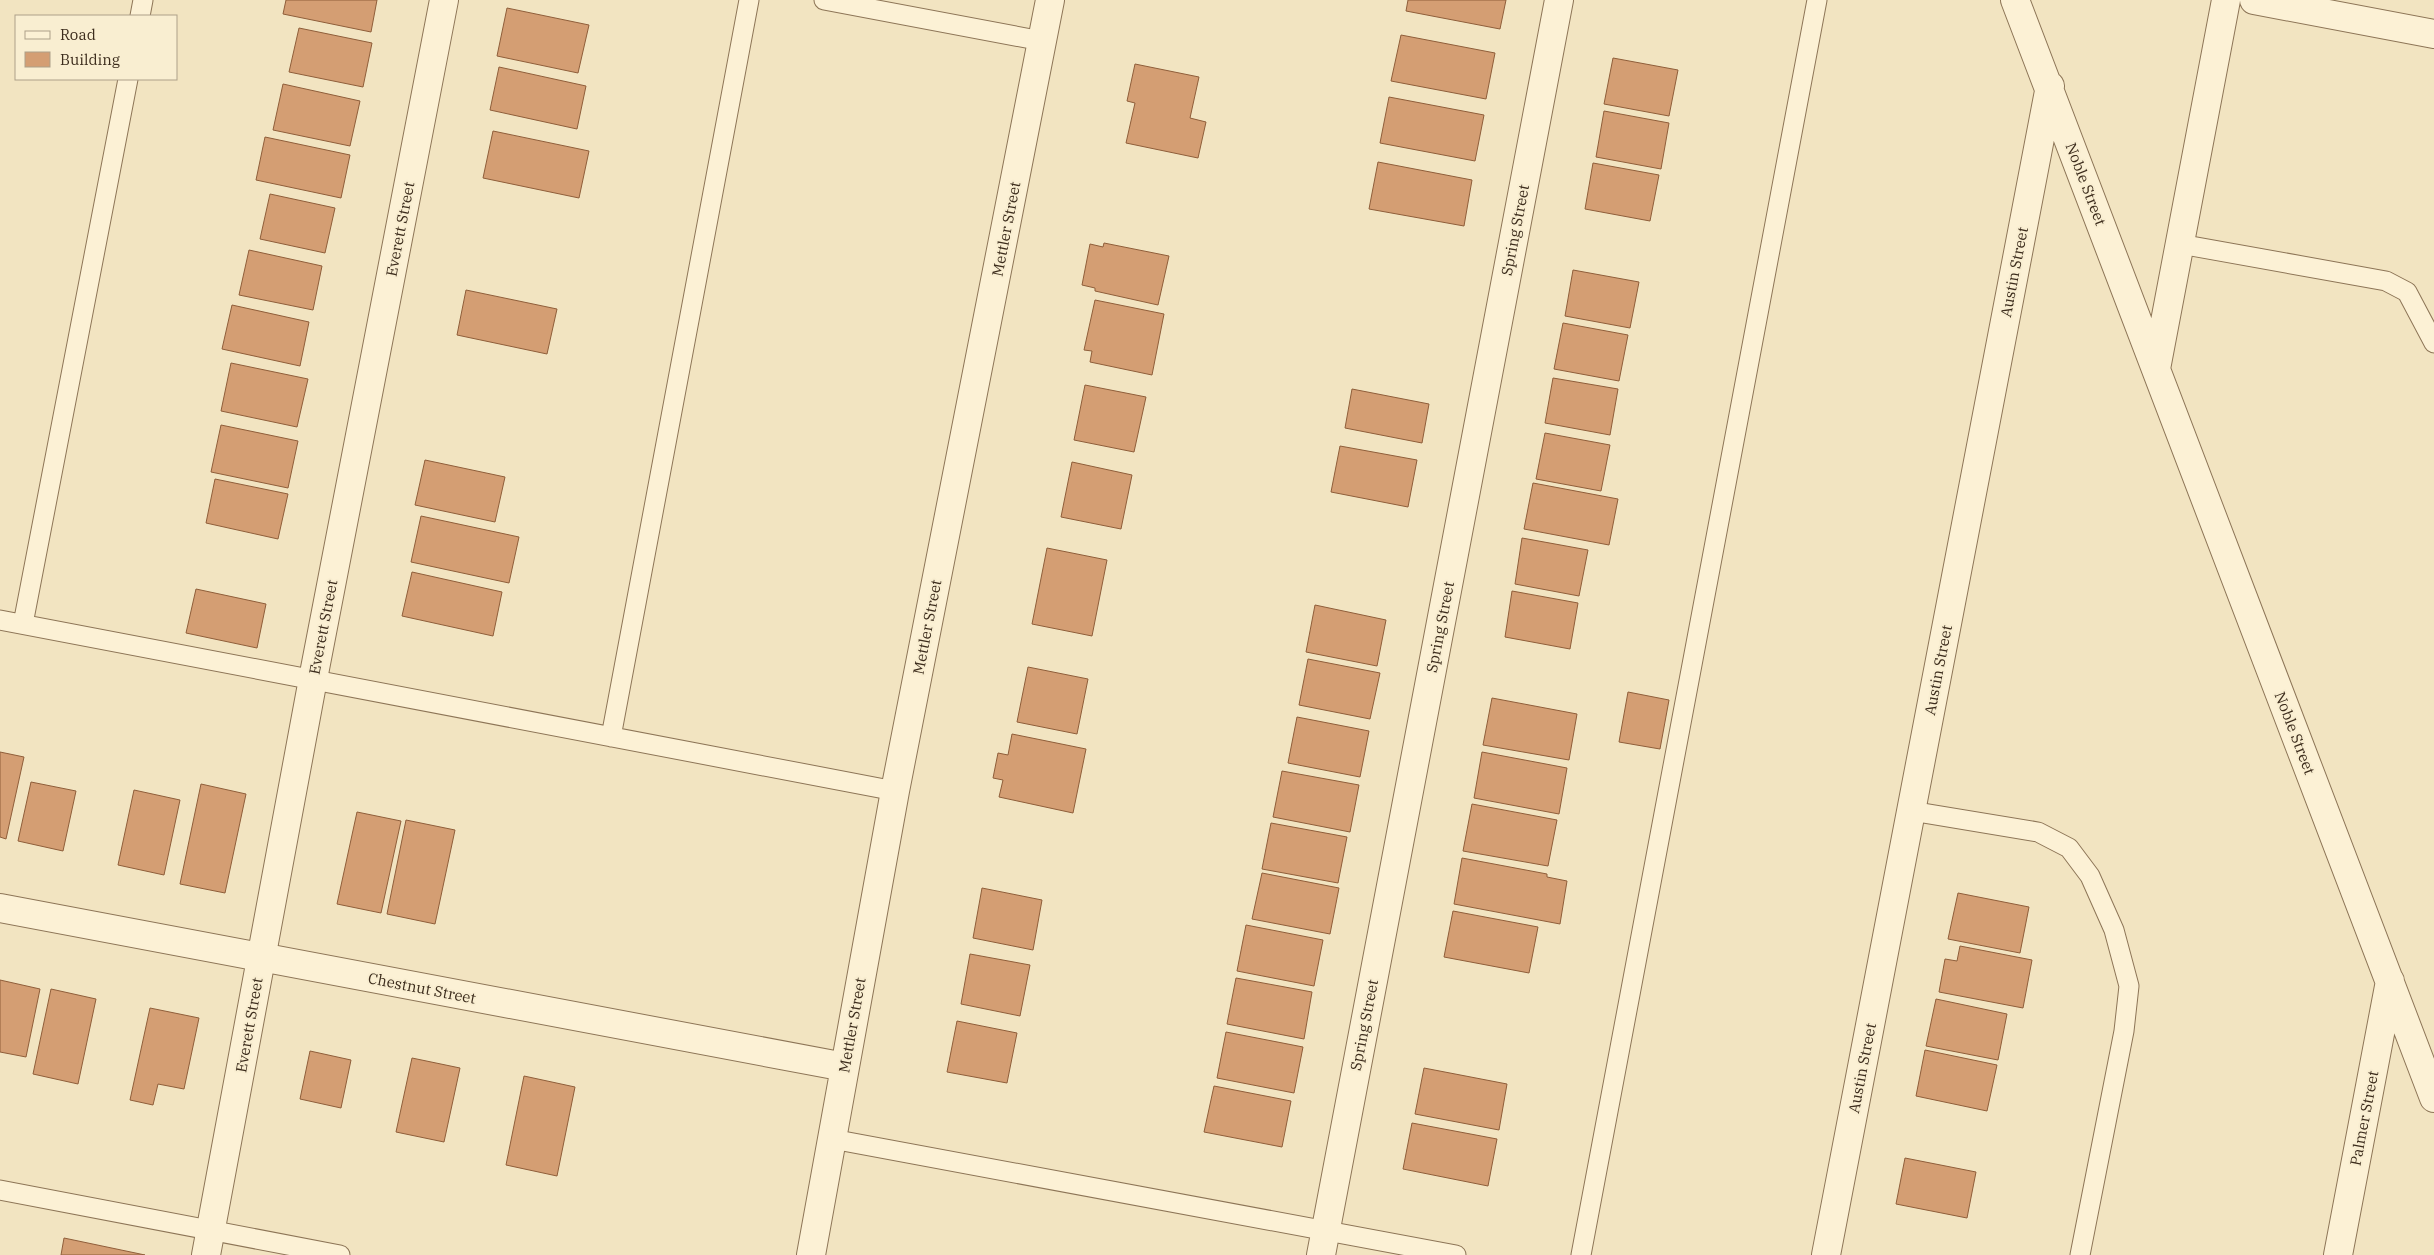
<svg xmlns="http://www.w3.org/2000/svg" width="2434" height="1255" font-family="'IBM Plex Serif',serif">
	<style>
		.building { fill: #d49e73; stroke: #8f5e3a }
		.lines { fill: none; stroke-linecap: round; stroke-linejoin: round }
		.lane-casing { stroke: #8d7557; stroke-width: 21 }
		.street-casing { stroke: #8d7557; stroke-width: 30 }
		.lane { stroke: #fcf1d5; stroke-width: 19 }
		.street { stroke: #fcf1d5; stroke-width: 28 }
		.labels { text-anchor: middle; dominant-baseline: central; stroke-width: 4; stroke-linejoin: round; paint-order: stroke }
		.street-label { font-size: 15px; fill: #3c2c1c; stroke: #f9eed1 }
	</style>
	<rect width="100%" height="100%" fill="#f2e4c1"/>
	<path class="building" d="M 286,0 L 377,0 L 371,32 L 283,14 Z
		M 1408,0 L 1506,0 L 1500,29 L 1406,11 Z
		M 507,8 L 589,25 L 578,73 L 497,56 Z
		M 299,28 L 372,43 L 363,87 L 289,72 Z
		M 1401,35 L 1495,53 L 1486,99 L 1391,81 Z
		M 1613,58 L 1678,70 L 1669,116 L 1604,104 Z
		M 1135,64 L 1199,77 L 1190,118 L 1206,122 L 1198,158 L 1126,143 L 1135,103 L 1127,101 Z
		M 499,67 L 586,86 L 577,129 L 490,110 Z
		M 283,84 L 360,101 L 350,146 L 273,130 Z
		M 1389,97 L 1484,115 L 1475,161 L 1380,143 Z
		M 1604,111 L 1669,123 L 1661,169 L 1596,157 Z
		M 493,131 L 589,151 L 579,198 L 483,178 Z
		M 265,137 L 350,155 L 341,198 L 256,180 Z
		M 1378,162 L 1472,180 L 1464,226 L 1369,209 Z
		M 1593,163 L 1659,175 L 1650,221 L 1585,209 Z
		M 270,194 L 335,208 L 325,253 L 260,239 Z
		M 1104,243 L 1169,256 L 1158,305 L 1095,291 L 1095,288 L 1082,285 L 1090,244 L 1103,247 Z
		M 249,250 L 322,266 L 313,310 L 239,295 Z
		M 1573,270 L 1639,282 L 1630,328 L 1565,316 Z
		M 466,290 L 557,309 L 547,354 L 457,335 Z
		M 1095,300 L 1164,314 L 1152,375 L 1090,362 L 1092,351 L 1084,350 Z
		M 232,305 L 309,322 L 300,366 L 222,349 Z
		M 1563,323 L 1628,335 L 1619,381 L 1554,369 Z
		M 231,363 L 308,379 L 297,427 L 221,411 Z
		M 1553,378 L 1618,389 L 1610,435 L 1545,423 Z
		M 1085,385 L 1146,397 L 1134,452 L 1074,440 Z
		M 1352,389 L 1429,404 L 1422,443 L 1345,428 Z
		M 221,425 L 298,441 L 288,488 L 211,472 Z
		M 1545,433 L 1610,445 L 1601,491 L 1536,479 Z
		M 1340,446 L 1417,460 L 1408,507 L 1331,492 Z
		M 425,460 L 505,477 L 495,522 L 415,505 Z
		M 1072,462 L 1132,475 L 1121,529 L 1061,517 Z
		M 215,479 L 288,494 L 278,539 L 206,523 Z
		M 1533,483 L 1618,499 L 1609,545 L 1524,529 Z
		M 421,516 L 519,537 L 509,583 L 411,562 Z
		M 1522,538 L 1588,550 L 1579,596 L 1515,584 Z
		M 1047,548 L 1107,560 L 1092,636 L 1032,624 Z
		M 412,572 L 502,592 L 493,636 L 402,616 Z
		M 196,589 L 266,604 L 257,648 L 186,633 Z
		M 1512,591 L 1578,603 L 1570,649 L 1505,637 Z
		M 1315,605 L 1386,620 L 1377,666 L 1306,652 Z
		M 1308,659 L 1380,673 L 1370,719 L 1299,705 Z
		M 1028,667 L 1088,679 L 1077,734 L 1017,722 Z
		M 1628,692 L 1669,700 L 1660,749 L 1619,742 Z
		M 1492,698 L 1577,714 L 1569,760 L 1483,745 Z
		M 1297,717 L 1369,731 L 1360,777 L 1288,763 Z
		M 1012,734 L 1086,749 L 1073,813 L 999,797 L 1003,780 L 993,778 L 998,753 L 1008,755 Z
		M 0,752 L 24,757 L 6,839 L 0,837 Z
		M 1482,752 L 1567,768 L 1559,814 L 1474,798 Z
		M 1282,771 L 1359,785 L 1350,832 L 1273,817 Z
		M 31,782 L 76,791 L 63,851 L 18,841 Z
		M 201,784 L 246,794 L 225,893 L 180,884 Z
		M 134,790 L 180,800 L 164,875 L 118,865 Z
		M 1472,804 L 1557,820 L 1548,866 L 1463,851 Z
		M 357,812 L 401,821 L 381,913 L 337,904 Z
		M 406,820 L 455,830 L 435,924 L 387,914 Z
		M 1271,823 L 1347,837 L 1338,883 L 1262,869 Z
		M 1462,858 L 1547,874 L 1547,877 L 1567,881 L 1560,924 L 1454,904 Z
		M 1262,873 L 1339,888 L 1330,934 L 1252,919 Z
		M 982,888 L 1042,900 L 1033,950 L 973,938 Z
		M 1958,893 L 2029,907 L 2020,953 L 1948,939 Z
		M 1453,911 L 1538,927 L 1529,973 L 1444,957 Z
		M 1246,925 L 1323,940 L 1314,986 L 1237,971 Z
		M 1960,946 L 2032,960 L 2023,1008 L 1939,992 L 1945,959 L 1957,961 Z
		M 970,954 L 1030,965 L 1020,1016 L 961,1004 Z
		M 1236,978 L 1312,992 L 1304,1039 L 1227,1024 Z
		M 0,980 L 40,989 L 26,1057 L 0,1052 Z
		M 51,989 L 96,999 L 78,1084 L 33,1074 Z
		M 1936,999 L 2007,1014 L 1998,1060 L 1926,1046 Z
		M 150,1008 L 199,1018 L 184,1089 L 158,1084 L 153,1105 L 130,1100 Z
		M 957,1021 L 1017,1033 L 1007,1083 L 947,1072 Z
		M 1226,1032 L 1303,1047 L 1294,1093 L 1217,1078 Z
		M 1925,1050 L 1997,1065 L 1987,1111 L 1916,1096 Z
		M 310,1051 L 351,1060 L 341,1108 L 300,1099 Z
		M 412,1058 L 460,1068 L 444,1142 L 396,1132 Z
		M 1424,1068 L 1507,1084 L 1499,1130 L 1415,1114 Z
		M 524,1076 L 575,1087 L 557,1176 L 506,1165 Z
		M 1214,1086 L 1291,1101 L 1282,1147 L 1204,1132 Z
		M 1412,1123 L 1497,1139 L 1488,1186 L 1403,1169 Z
		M 1905,1158 L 1976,1172 L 1967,1218 L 1896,1204 Z
		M 64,1238 L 145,1255 L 61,1255 Z"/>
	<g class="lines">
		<g class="lane-casing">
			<path id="lane" d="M 824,0 L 1042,41
				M 140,16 L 143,0
				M 2180,244 L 2386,281 L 2407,292 L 2434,343
				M 0,620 L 895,791
				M 23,624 L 128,79
				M 611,737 L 749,0
				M 1911,811 L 2038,832 L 2069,848 L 2090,876 L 2114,930 L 2129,986 L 2124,1031 L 2080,1255
				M 832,1139 L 1456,1255
				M 0,1190 L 340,1255
				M 1581,1255 L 1817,0"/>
		</g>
		<g class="street-casing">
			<path id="street" d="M 2015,0 L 2434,1098
				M 2254,0 L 2434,34
				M 2156,369 L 2226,0
				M 0,908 L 845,1067
				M 206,1255 L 313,679 L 444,0
				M 811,1255 L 895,791 L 1050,0
				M 1321,1255 L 1559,0
				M 1826,1255 L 2050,86
				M 2338,1255 L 2390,981"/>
		</g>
		<use href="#lane" class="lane"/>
		<use href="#street" class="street"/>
	</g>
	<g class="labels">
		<g class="street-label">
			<text transform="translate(2086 184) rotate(69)">Noble Street</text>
			<text transform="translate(400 229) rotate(-79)">Everett Street</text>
			<text transform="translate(1006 229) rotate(-79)">Mettler Street</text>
			<text transform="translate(1515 230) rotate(-79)">Spring Street</text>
			<text transform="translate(2014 272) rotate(-79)">Austin Street</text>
			<text transform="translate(323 627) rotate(-79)">Everett Street</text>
			<text transform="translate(927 627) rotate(-79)">Mettler Street</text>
			<text transform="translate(1440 627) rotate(-79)">Spring Street</text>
			<text transform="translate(1938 670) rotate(-79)">Austin Street</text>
			<text transform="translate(2295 733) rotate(69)">Noble Street</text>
			<text transform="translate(422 988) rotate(11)">Chestnut Street</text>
			<text transform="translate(249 1025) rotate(-80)">Everett Street</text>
			<text transform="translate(852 1025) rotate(-80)">Mettler Street</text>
			<text transform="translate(1364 1025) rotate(-79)">Spring Street</text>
			<text transform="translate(1862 1068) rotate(-79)">Austin Street</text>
			<text transform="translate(2364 1118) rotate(-79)">Palmer Street</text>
		</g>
	</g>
	<rect x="15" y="15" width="162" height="65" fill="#f9eed1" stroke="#ada089"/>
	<rect x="25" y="31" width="25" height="8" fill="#fcf1d5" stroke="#ada089"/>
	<text x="60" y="40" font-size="15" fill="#3c2c1c">Road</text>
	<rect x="25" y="52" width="25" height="15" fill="#d49e73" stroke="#ada089"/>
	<text x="60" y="65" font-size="15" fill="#3c2c1c">Building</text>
</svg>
